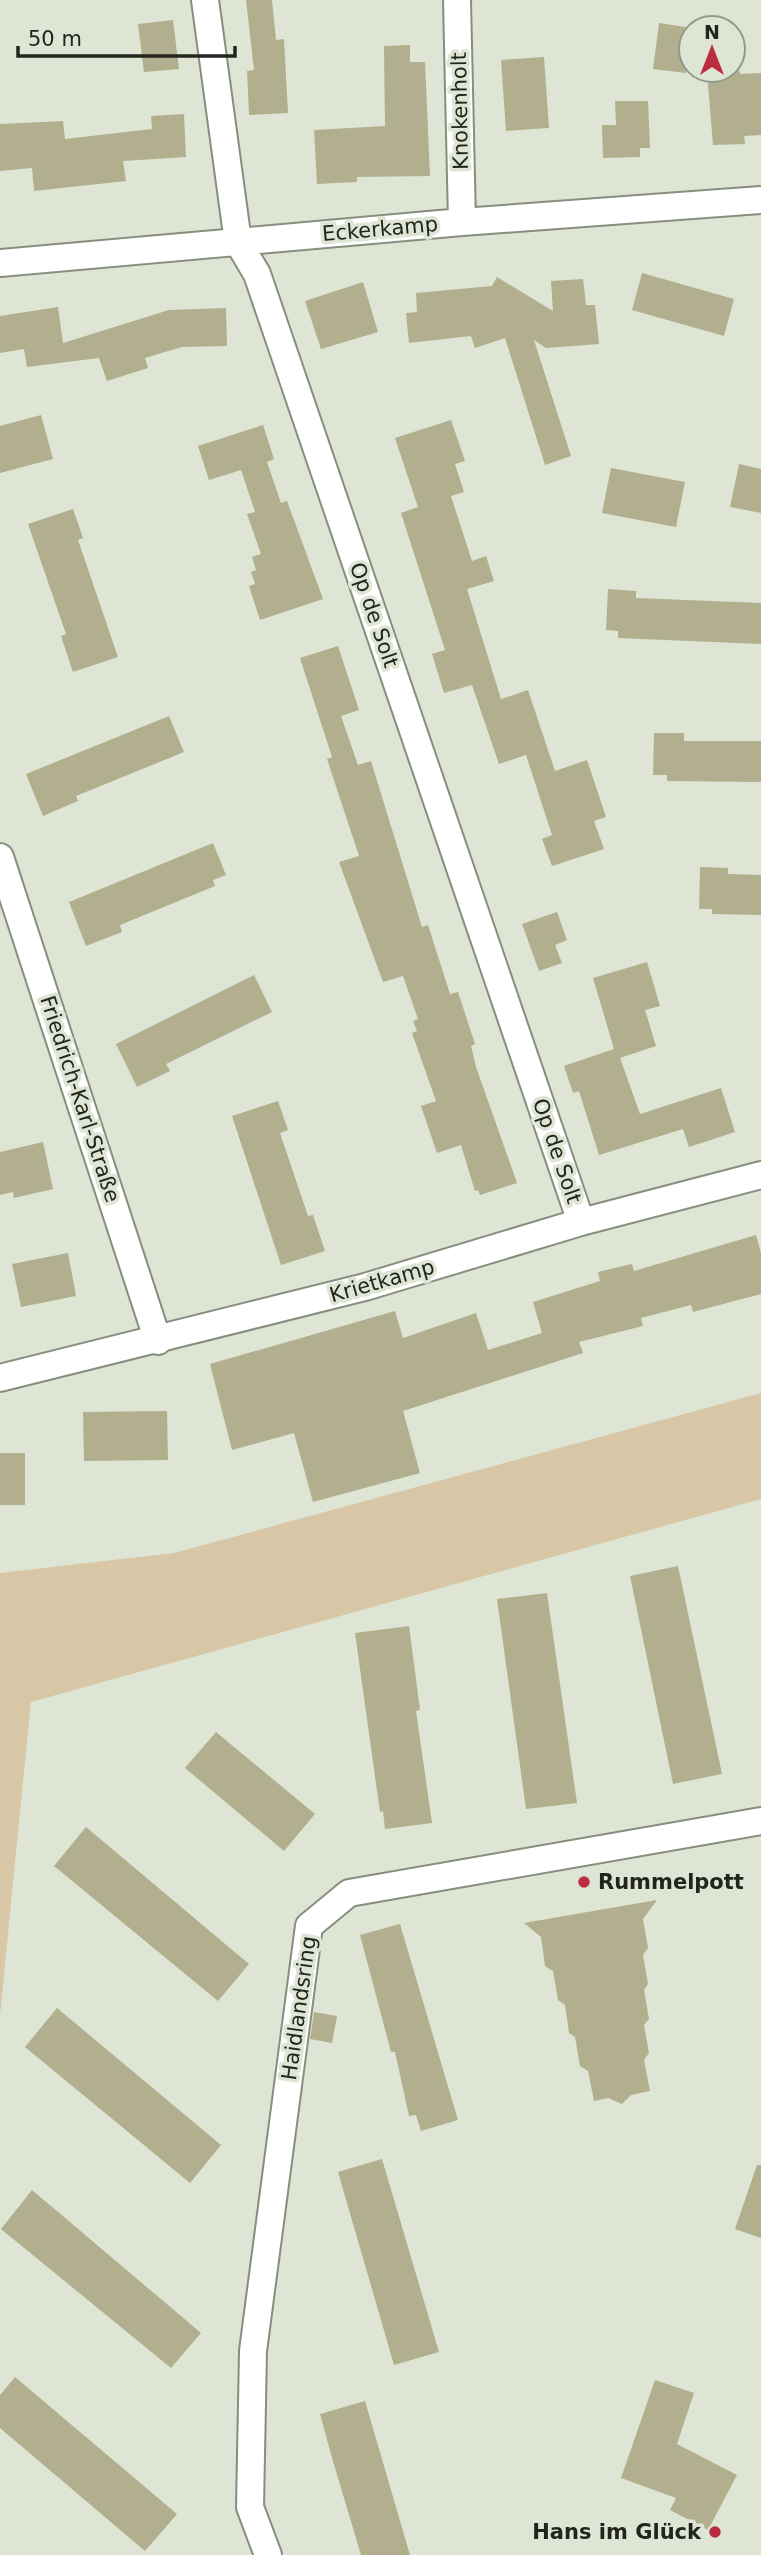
<svg xmlns="http://www.w3.org/2000/svg" width="761" height="2555" font-family="'DejaVu Sans',sans-serif">
	<style>
		.green { fill: #d7c7a7 }
		.building { fill: #b1af8d }
		.lines { fill: none; stroke-linecap: round; stroke-linejoin: round }
		.street-casing { stroke: #878e7e; stroke-width: 30 }
		.street { stroke: #fff; stroke-width: 26 }
		.poi-dot { fill: #bc2c40; stroke: #dee5d4; stroke-width: 2.5 }
		.labels { text-anchor: middle; dominant-baseline: central; stroke-width: 7; stroke-linejoin: round; paint-order: stroke }
		.street-label { font-size: 21px; fill: #22251e; stroke: #dee5d4 }
		.poi-label { font-size: 21px; font-weight: bold; fill: #22251e; stroke: #dee5d4; text-anchor: start }
	</style>
	<rect width="100%" height="100%" fill="#dee5d4"/>
	<path class="green" d="M 761,1393 L 761,1499 L 31,1702 L 0,2015 L 0,1573 L 174,1553 Z"/>
	<path class="building" d="M 246,0 L 272,0 L 276,40 L 284,39 L 288,113 L 249,115 L 247,71 L 254,70 Z
		M 173,20 L 179,69 L 144,72 L 138,24 Z
		M 659,23 L 692,28 L 686,73 L 653,69 Z
		M 410,45 L 410,62 L 425,62 L 430,176 L 357,177 L 357,182 L 317,184 L 314,130 L 385,126 L 384,46 Z
		M 544,57 L 549,128 L 506,131 L 501,60 Z
		M 740,71 L 740,74 L 761,73 L 761,135 L 744,136 L 745,144 L 713,145 L 707,72 Z
		M 615,101 L 648,101 L 650,148 L 640,148 L 640,157 L 603,158 L 602,125 L 616,125 Z
		M 184,114 L 186,157 L 123,161 L 126,181 L 34,191 L 32,168 L 0,171 L 0,124 L 63,121 L 65,139 L 152,129 L 151,116 Z
		M 642,273 L 734,299 L 724,336 L 632,310 Z
		M 497,277 L 553,311 L 551,281 L 583,279 L 586,305 L 595,305 L 599,344 L 546,348 L 534,340 L 571,456 L 545,465 L 505,338 L 475,348 L 471,336 L 409,343 L 406,313 L 417,312 L 416,293 L 492,286 Z
		M 363,282 L 378,332 L 321,349 L 305,301 Z
		M 58,307 L 63,343 L 169,310 L 226,308 L 227,346 L 182,347 L 145,358 L 148,368 L 107,381 L 99,358 L 27,367 L 24,349 L 0,353 L 0,316 Z
		M 41,415 L 53,459 L 0,473 L 0,426 Z
		M 451,420 L 465,461 L 455,464 L 464,492 L 451,496 L 472,561 L 486,556 L 494,581 L 467,589 L 501,699 L 528,690 L 555,771 L 587,760 L 606,817 L 594,821 L 604,849 L 552,866 L 542,839 L 552,835 L 526,755 L 499,764 L 472,685 L 444,693 L 432,654 L 445,650 L 401,513 L 418,507 L 395,438 Z
		M 263,425 L 274,459 L 267,462 L 281,503 L 287,501 L 323,599 L 260,620 L 249,586 L 255,584 L 251,572 L 256,570 L 252,557 L 261,554 L 247,514 L 255,512 L 241,470 L 209,480 L 198,446 Z
		M 739,464 L 761,469 L 761,513 L 730,507 Z
		M 611,468 L 685,482 L 676,527 L 602,513 Z
		M 73,509 L 83,538 L 78,540 L 118,657 L 73,672 L 61,636 L 66,634 L 28,524 Z
		M 608,589 L 636,591 L 636,598 L 761,603 L 761,644 L 618,638 L 618,631 L 606,630 Z
		M 338,646 L 359,710 L 341,716 L 358,765 L 371,761 L 422,927 L 428,925 L 450,994 L 458,992 L 475,1044 L 471,1046 L 476,1067 L 517,1183 L 480,1195 L 478,1190 L 475,1191 L 461,1145 L 437,1153 L 421,1106 L 436,1101 L 412,1033 L 417,1031 L 413,1021 L 418,1019 L 403,976 L 383,982 L 339,862 L 359,856 L 327,759 L 332,757 L 300,658 Z
		M 169,716 L 184,752 L 76,796 L 78,801 L 43,816 L 26,774 Z
		M 654,733 L 684,733 L 684,741 L 761,741 L 761,782 L 667,781 L 667,775 L 653,775 Z
		M 213,843 L 226,875 L 213,880 L 215,886 L 120,925 L 122,932 L 86,946 L 69,902 Z
		M 700,867 L 728,868 L 728,874 L 761,875 L 761,915 L 712,914 L 712,909 L 699,909 Z
		M 557,912 L 567,940 L 555,945 L 562,963 L 539,971 L 522,924 Z
		M 647,962 L 660,1006 L 645,1010 L 656,1046 L 620,1058 L 640,1114 L 721,1088 L 735,1132 L 689,1147 L 683,1129 L 599,1155 L 579,1091 L 573,1093 L 564,1066 L 614,1049 L 593,978 Z
		M 254,975 L 272,1012 L 166,1064 L 170,1071 L 137,1087 L 116,1044 Z
		M 278,1101 L 288,1130 L 280,1133 L 308,1216 L 313,1215 L 325,1251 L 281,1265 L 232,1116 Z
		M 43,1142 L 53,1189 L 14,1198 L 13,1192 L 0,1195 L 0,1152 Z
		M 756,1235 L 761,1253 L 761,1294 L 693,1312 L 691,1305 L 641,1318 L 643,1326 L 579,1342 L 583,1353 L 403,1411 L 420,1473 L 313,1502 L 294,1433 L 232,1450 L 210,1364 L 395,1311 L 403,1338 L 476,1313 L 488,1350 L 542,1333 L 533,1302 L 600,1281 L 598,1272 L 632,1264 L 634,1271 Z
		M 68,1253 L 76,1296 L 21,1307 L 12,1264 Z
		M 167,1411 L 168,1460 L 84,1461 L 83,1412 Z
		M 0,1453 L 25,1453 L 25,1505 L 0,1505 Z
		M 678,1566 L 722,1774 L 673,1784 L 630,1576 Z
		M 547,1593 L 577,1803 L 526,1809 L 497,1599 Z
		M 409,1626 L 420,1710 L 416,1711 L 432,1823 L 385,1829 L 383,1811 L 380,1812 L 355,1633 Z
		M 216,1732 L 315,1814 L 284,1851 L 185,1768 Z
		M 86,1827 L 249,1964 L 218,2001 L 54,1866 Z
		M 657,1900 L 643,1919 L 648,1948 L 643,1955 L 648,1984 L 644,1990 L 649,2019 L 644,2025 L 649,2053 L 644,2060 L 650,2091 L 631,2095 L 622,2104 L 608,2098 L 594,2101 L 588,2071 L 580,2066 L 575,2037 L 569,2033 L 565,2005 L 558,2000 L 553,1971 L 545,1966 L 541,1937 L 524,1923 Z
		M 400,1924 L 458,2120 L 421,2131 L 416,2115 L 409,2116 L 395,2052 L 391,2052 L 360,1935 Z
		M 57,2008 L 221,2145 L 190,2183 L 25,2047 Z
		M 314,2012 L 337,2016 L 332,2043 L 310,2039 Z
		M 382,2159 L 439,2352 L 394,2365 L 338,2172 Z
		M 757,2165 L 761,2165 L 761,2238 L 735,2229 Z
		M 32,2190 L 201,2333 L 171,2368 L 1,2229 Z
		M 15,2377 L 177,2514 L 145,2551 L 0,2428 L 0,2395 Z
		M 655,2380 L 694,2393 L 677,2444 L 737,2475 L 708,2530 L 670,2510 L 676,2498 L 621,2478 Z
		M 365,2401 L 384,2466 L 410,2555 L 361,2555 L 332,2458 L 320,2414 Z"/>
	<g class="lines">
		<g class="street-casing">
			<path id="street" d="M 205,0 L 238,242 L 257,274 L 581,1222
				M 457,0 L 462,222
				M 0,263 L 462,222 L 761,200
				M 0,857 L 158,1341
				M 0,1378 L 365,1287 L 581,1222 L 761,1175
				M 268,2555 L 250,2507 L 253,2351 L 309,1926 L 349,1893 L 761,1821"/>
		</g>
		<use href="#street" class="street"/>
	</g>
	<g class="poi-dot">
		<circle cx="584" cy="1882" r="7"/>
		<circle cx="715" cy="2532" r="7"/>
	</g>
	<g class="labels">
		<g class="street-label">
			<text transform="translate(460 111) rotate(-91)">Knokenholt</text>
			<text transform="translate(380 229) rotate(-5)">Eckerkamp</text>
			<text transform="translate(374 615) rotate(71)">Op de Solt</text>
			<text transform="translate(80 1099) rotate(72)">Friedrich-Karl-Straße</text>
			<text transform="translate(557 1151) rotate(71)">Op de Solt</text>
			<text transform="translate(382 1281) rotate(-16)">Krietkamp</text>
			<text transform="translate(299 2008) rotate(-82)">Haidlandsring</text>
		</g>
		<g class="poi-label">
			<text x="598" y="1882">Rummelpott</text>
			<text x="701" y="2532" text-anchor="end">Hans im Glück</text>
		</g>
	</g>
	<g transform="translate(712 49)"><circle r="33" fill="#dee5d4" stroke="#93988b" stroke-width="2"/>
	<path d="M0-5L12 26L0 18L-12 26Z" fill="#bc2c40"/>
	<text y="-10" font-size="19" font-weight="bold" text-anchor="middle" fill="#22251e">N</text>
	</g>
	<path d="M18 46v10h217v-10" fill="none" stroke="#22251e" stroke-width="3.5"/>
	<text x="28" y="46" font-size="21" fill="#22251e" stroke="#dee5d4" stroke-width="5" paint-order="stroke">50 m</text>
</svg>
